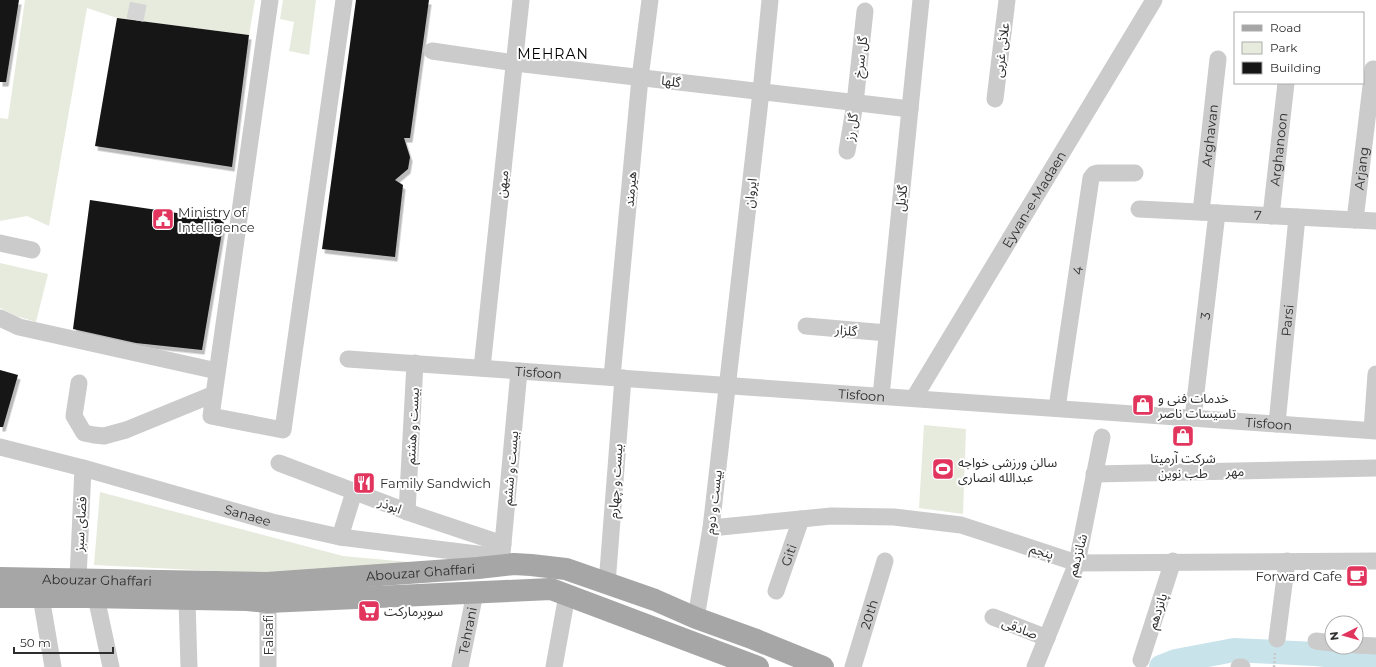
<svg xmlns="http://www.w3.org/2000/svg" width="1376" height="667" font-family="Montserrat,'Noto Sans Arabic',sans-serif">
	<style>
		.green { fill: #e7ebdd }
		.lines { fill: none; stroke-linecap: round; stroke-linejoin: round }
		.river { stroke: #c9e3eb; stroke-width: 24 }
		.building { fill: #151515; filter: url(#shadow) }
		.minor-tunnel { stroke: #d5d5d5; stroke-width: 17; stroke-dasharray: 17 8; stroke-linecap: butt }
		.path { stroke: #cbcbcb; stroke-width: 2.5; stroke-dasharray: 2 2; stroke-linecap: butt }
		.minor { stroke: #cbcbcb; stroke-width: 17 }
		.major { stroke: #a6a6a6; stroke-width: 22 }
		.labels { text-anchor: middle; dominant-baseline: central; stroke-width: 4; stroke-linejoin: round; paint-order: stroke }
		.street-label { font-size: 13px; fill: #2e2e2e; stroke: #fff }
		.poi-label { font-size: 13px; fill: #2e2e2e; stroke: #fff; text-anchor: start }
		.neighbourhood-label { font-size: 14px; letter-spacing: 1px; fill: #000; stroke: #fff }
	</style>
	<defs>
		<filter id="shadow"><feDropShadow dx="2.5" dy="4.5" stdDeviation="0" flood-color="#0004"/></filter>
	</defs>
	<rect width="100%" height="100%" fill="#fff"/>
	<path class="green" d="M 25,0 L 255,0 L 249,35 L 117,18 L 87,8 L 49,226 L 27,216 L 0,221 L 0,118 L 8,119 Z
		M 283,0 L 316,0 L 309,55 L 289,51 L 294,22 L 280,19 Z
		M 0,263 L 48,274 L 36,322 L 16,316 L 0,308 Z
		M 924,425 L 966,429 L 963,514 L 919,508 Z
		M 100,492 L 343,556 L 441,565 L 337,577 L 94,565 Z"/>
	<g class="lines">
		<path class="river" d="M 1161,667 L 1176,661 L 1234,650 L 1315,654 L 1376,660"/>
	</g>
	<path class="building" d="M 0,0 L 19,0 L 6,82 L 0,82 Z
		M 356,0 L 429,0 L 410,138 L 404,138 L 410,157 L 408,169 L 395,180 L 403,185 L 395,257 L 322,249 Z
		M 117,18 L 249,35 L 232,167 L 95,146 Z
		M 90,200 L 224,220 L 202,350 L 136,343 L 73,329 Z
		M 0,370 L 18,375 L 3,427 L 0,427 Z"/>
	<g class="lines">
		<path class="minor-tunnel" d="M 135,20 L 139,0"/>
		<path class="path" d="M 1274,667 L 1275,652"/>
		<g class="minor">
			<path d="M 270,0 L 211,416 L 283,430 L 344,0"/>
			<path d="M 432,51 L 515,63 L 910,109"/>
			<path d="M 995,99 L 1007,0"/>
			<path d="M 847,151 L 855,103 L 865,11"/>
			<path id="s1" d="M 1139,209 L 1376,221"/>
			<path id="s2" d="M 1201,212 L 1218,59"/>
			<path id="s3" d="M 1271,216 L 1286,83"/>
			<path id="s4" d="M 1355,220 L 1373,69"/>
			<path d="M 0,243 L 32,250"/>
			<path d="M 0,318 L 19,327 L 217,371"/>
			<path d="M 806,326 L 887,333"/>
			<path id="s5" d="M 348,359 L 1376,431"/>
			<path d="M 482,368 L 521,0"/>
			<path d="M 612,377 L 640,78 L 650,0"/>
			<path d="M 79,383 L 74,416 L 84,433 L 94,435 L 104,436 L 126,430 L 214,394"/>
			<path d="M 881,396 L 921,0"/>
			<path id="s6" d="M 914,398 L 1154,0"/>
			<path id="s7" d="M 1057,408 L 1091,178 L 1094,174 L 1098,173 L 1135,173"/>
			<path id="s8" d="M 1193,418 L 1217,213"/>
			<path id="s9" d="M 1277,424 L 1297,217"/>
			<path d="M 1372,430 L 1376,374"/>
			<path id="s10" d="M 0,447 L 83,468 L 272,522 L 340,537 L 501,557"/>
			<path d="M 279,463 L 416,515 L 503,544"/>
			<path d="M 1094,474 L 1376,468"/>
			<path d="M 407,512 L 415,363"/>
			<path d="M 711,528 L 831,516 L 894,517 L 961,525 L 1077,563 L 1376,561"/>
			<path d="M 340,537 L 354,492"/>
			<path d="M 502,554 L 519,371"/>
			<path d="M 78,579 L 83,468"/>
			<path d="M 607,584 L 623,378"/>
			<path id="s11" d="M 776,591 L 801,519"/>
			<path d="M 41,597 L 53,667"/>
			<path d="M 96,597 L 111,667"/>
			<path d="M 187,600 L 189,667"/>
			<path d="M 993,617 L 1047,638"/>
			<path d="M 696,618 L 711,528 L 761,92 L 770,0"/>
			<path d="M 1277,639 L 1287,561"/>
			<path d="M 1316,641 L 1332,643"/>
			<path d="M 1356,645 L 1376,646"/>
			<path d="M 1141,660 L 1173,561"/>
			<path d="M 268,667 L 268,602"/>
			<path id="s12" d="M 460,667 L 475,593"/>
			<path d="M 554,667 L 567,595"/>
			<path id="s13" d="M 853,667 L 885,561"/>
			<path d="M 1035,667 L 1077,563 L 1102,437"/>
			<path d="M 1239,667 L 1242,667"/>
		</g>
		<g class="major">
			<path id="s14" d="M 0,578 L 267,583 L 478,568 L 514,564 L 531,565 L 566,569 L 655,600 L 696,618 L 754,639 L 823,667"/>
			<path d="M 0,597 L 86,597 L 247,600 L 268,602 L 551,589 L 758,667"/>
		</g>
	</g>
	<defs>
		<g id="civic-square" transform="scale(1.15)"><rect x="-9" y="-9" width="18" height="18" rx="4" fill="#e1355e" stroke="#fff"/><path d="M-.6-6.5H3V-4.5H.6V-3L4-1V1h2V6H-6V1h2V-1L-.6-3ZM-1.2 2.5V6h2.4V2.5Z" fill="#fff"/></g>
		<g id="shop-square" transform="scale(1.15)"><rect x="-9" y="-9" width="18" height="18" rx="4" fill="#e1355e" stroke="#fff"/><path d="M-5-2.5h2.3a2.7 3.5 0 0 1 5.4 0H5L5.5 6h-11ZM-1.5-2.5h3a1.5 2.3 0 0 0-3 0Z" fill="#fff"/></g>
		<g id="stadium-square" transform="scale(1.15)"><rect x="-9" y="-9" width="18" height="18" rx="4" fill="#e1355e" stroke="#fff"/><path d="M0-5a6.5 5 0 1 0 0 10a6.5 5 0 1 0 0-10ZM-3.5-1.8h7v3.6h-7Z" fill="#fff"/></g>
		<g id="restaurant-square" transform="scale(1.15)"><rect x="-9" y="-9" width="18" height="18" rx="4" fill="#e1355e" stroke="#fff"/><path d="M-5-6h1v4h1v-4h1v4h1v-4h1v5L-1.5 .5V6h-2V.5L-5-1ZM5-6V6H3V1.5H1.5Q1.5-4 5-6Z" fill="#fff"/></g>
		<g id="cafe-square" transform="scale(1.15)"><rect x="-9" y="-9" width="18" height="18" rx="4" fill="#e1355e" stroke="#fff"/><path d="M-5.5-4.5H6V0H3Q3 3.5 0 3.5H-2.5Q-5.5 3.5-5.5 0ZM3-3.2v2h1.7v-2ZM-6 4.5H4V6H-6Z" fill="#fff"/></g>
		<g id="supermarket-square" transform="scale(1.15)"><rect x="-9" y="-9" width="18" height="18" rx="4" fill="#e1355e" stroke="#fff"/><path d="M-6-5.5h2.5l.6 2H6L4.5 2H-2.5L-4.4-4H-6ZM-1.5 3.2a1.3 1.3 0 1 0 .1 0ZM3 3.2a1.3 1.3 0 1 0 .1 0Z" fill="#fff"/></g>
	</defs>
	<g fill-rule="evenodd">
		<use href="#civic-square" x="163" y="219"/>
		<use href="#shop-square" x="1143" y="405"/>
		<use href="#shop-square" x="1183" y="436"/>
		<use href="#stadium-square" x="943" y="469"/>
		<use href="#restaurant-square" x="364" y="483"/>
		<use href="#cafe-square" x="1357" y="576"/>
		<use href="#supermarket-square" x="369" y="611"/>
	</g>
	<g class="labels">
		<g class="street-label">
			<text transform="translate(1001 50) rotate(-83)">علائی غربی</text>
			<text transform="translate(860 57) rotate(-83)">گل سرخ</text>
			<text transform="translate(671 81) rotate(7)">گلها</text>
			<text transform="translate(851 127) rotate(-81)">گل رز</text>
			<text stroke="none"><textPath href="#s2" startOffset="77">Arghavan</textPath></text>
			<text stroke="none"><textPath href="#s3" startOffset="67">Arghanoon</textPath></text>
			<text stroke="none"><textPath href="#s4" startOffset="52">Arjang</textPath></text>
			<text transform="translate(502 184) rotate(-84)">میهن</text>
			<text transform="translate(630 189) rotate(-85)">هیرمند</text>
			<text transform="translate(750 193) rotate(-83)">ایروان</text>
			<text transform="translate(901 198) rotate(-84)">گلایل</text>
			<text stroke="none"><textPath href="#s6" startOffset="232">Eyvan-e-Madaen</textPath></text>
			<text stroke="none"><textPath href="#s1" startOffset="119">7</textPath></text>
			<text stroke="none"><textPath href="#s7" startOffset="139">4</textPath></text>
			<text stroke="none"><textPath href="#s8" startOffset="103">3</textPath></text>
			<text stroke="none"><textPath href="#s9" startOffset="104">Parsi</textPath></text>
			<text transform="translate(846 330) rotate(5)">گلزار</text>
			<text stroke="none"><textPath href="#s5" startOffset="191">Tisfoon</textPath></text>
			<text stroke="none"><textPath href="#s5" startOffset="515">Tisfoon</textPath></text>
			<text stroke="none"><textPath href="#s5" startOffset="923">Tisfoon</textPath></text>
			<text transform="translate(412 426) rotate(-87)">بیست و هشتم</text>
			<text transform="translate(510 468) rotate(-85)">بیست و ششم</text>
			<text transform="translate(1235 471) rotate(-1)">مهر</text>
			<text transform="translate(615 481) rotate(-86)">بیست و چهارم</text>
			<text transform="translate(713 502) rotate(-83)">بیست و دوم</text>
			<text transform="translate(390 505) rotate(21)">ابوذر</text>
			<text stroke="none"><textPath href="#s10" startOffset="257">Sanaee</textPath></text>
			<text transform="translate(80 524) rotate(-87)">فضای سبز</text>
			<text transform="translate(1042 551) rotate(18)">پنجم</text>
			<text stroke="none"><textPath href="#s11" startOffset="38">Giti</textPath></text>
			<text transform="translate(1077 555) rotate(-75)">شانزدهم</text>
			<text stroke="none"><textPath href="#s14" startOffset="421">Abouzar Ghaffari</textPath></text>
			<text stroke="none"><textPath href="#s14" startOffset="97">Abouzar Ghaffari</textPath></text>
			<text transform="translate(1157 611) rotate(-72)">پانزدهم</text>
			<text stroke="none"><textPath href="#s13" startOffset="55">20th</textPath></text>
			<text transform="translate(1020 628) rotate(21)">صادقی</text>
			<text stroke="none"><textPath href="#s12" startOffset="37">Tehrani</textPath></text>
			<text transform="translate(268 635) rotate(-90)">Falsafi</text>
		</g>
		<g class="poi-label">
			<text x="178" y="212">Ministry of<tspan x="178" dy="15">Intelligence</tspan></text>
			<text x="1158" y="398">خدمات فنی و<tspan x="1158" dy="15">تاسیسات ناصر</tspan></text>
			<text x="1183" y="458" text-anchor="middle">شرکت آرمیتا<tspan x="1183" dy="15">طب نوین</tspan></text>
			<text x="958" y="462">سالن ورزشی خواجه<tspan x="958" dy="15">عبدالله انصاری</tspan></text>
			<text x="380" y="483">Family Sandwich</text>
			<text x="1342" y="576" text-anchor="end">Forward Cafe</text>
			<text x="384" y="611">سوپرمارکت</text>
		</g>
		<g class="neighbourhood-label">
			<text x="553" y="54">MEHRAN</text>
		</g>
	</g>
	<rect x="1234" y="12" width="130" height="72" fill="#ffffff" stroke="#ababab"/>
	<rect x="1242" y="25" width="20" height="6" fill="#a6a6a6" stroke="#ababab"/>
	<text x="1270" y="32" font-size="12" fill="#2e2e2e">Road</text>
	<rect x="1242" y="42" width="20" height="12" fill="#e7ebdd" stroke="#ababab"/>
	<text x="1270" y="52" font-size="12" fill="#2e2e2e">Park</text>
	<rect x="1242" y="62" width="20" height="12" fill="#151515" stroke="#ababab"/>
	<text x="1270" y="72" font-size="12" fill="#2e2e2e">Building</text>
	<g transform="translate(1344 635) rotate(264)"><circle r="19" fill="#ffffff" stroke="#ababab"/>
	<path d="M0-3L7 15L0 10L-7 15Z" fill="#e1355e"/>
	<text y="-6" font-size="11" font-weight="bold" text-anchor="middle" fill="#2e2e2e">N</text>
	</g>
	<path d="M14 647v6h99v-6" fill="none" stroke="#2e2e2e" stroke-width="2"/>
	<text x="20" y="647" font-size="12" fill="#2e2e2e" stroke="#ffffff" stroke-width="3" paint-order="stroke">50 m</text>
</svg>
